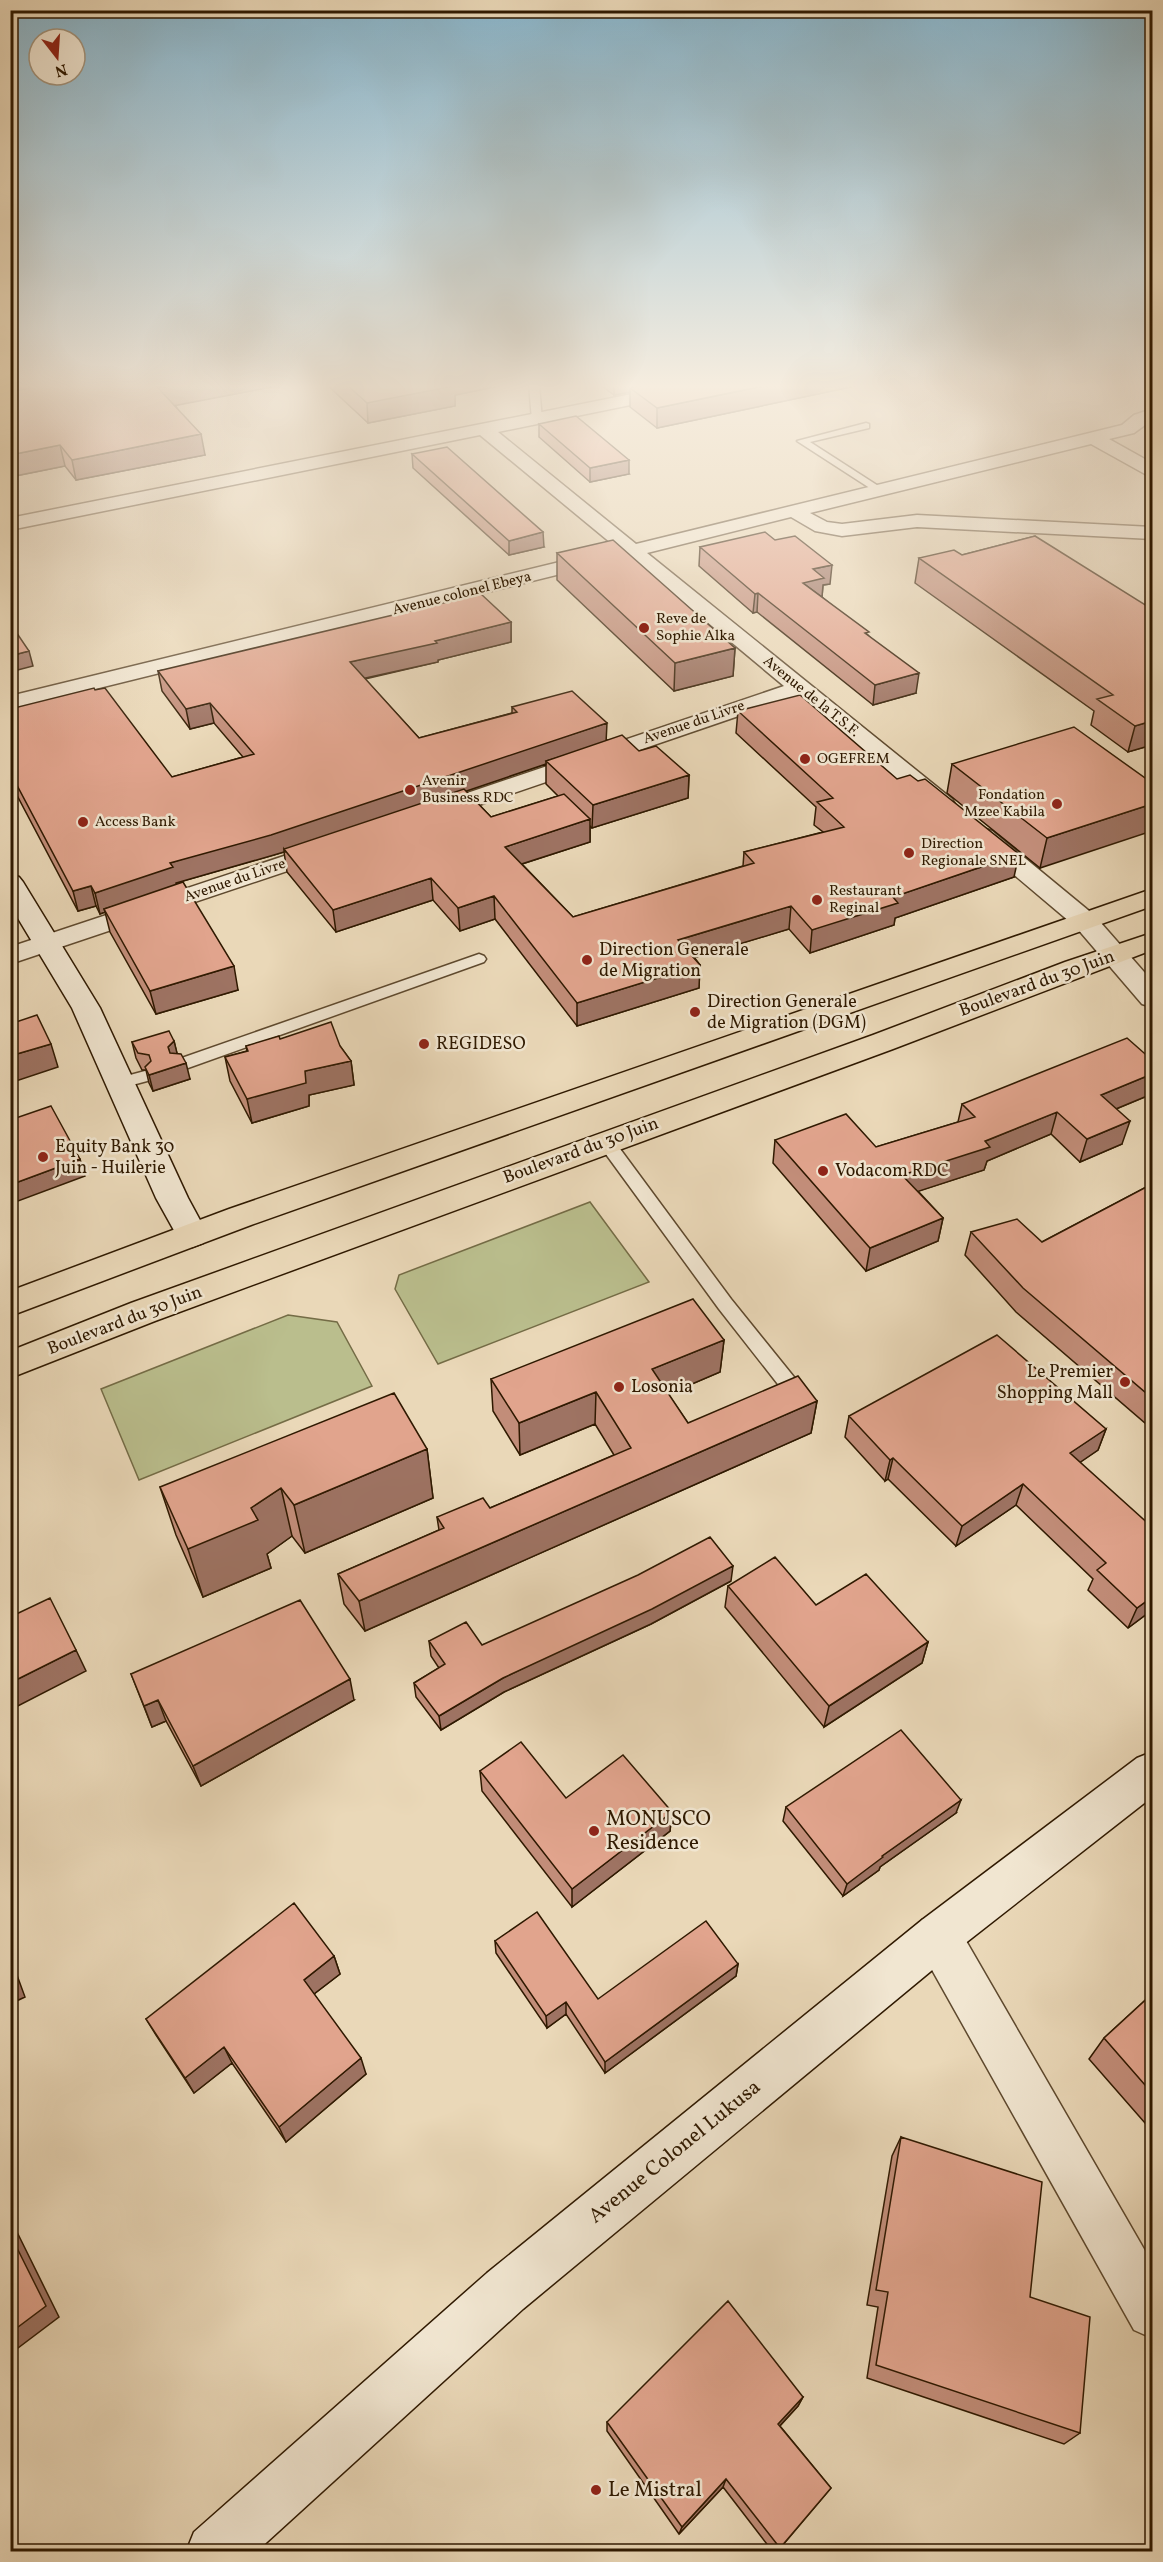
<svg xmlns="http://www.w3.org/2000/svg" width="1163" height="2562" font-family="Vollkorn,serif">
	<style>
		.green { fill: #babe8d; stroke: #746c46; stroke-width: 1.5 }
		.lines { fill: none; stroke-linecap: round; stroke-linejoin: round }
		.lane-casing { stroke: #5e492e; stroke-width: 3 }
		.street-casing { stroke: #5e492e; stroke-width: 3 }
		.secondary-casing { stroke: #2f1900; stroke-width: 3 }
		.primary-casing { stroke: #2f1900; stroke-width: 3 }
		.lane { fill: #f1e6d1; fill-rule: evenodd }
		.street { fill: #f1e6d1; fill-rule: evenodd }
		.secondary { fill: #f1e6d1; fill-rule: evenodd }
		.primary { fill: #ead8b8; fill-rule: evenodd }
		.wall { fill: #c28d79; stroke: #2f1900; stroke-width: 1.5; fill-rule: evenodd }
		.shaded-wall { fill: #9e7363; stroke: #2f1900; stroke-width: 1.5 }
		.building { fill: #e1a48d; stroke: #2f1900; stroke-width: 1.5 }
		.poi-dot { fill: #8f2418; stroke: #f1e6d1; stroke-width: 2 }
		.labels { text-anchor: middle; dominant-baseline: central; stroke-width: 5; stroke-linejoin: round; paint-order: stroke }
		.far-street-label { font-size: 15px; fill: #2f1900; stroke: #f1e6d1 }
		.far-poi-label { font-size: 15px; fill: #2f1900; stroke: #f1e6d1; text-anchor: start }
		.poi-label { font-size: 18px; fill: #2f1900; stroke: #f1e6d1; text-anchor: start }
		.street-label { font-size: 18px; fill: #2f1900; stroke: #f1e6d1 }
		.near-poi-label { font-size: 21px; fill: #2f1900; stroke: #f1e6d1; text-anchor: start }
		.near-street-label { font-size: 21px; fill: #2f1900; stroke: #f1e6d1 }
	</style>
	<rect width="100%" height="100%" fill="#ead8b8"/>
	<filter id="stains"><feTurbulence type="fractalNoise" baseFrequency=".00333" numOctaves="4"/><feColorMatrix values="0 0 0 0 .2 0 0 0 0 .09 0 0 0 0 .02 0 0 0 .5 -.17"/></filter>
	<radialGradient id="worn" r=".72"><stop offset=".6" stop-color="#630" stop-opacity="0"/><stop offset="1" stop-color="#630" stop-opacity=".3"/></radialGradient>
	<path class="green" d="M 590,1202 L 649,1282 L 438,1364 L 395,1289 L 399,1275 Z
		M 288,1315 L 337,1322 L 372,1386 L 139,1480 L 101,1389 Z"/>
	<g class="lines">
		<g class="lane-casing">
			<path id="lane" d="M 529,384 L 539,384 L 542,420 L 537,423 L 532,420 Z
				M 866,423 L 869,424 L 869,428 L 810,442 L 883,489 L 884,491 L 879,494 L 797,441 Z
				M 479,954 L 484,956 L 486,959 L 484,962 L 188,1068 L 176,1068 L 174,1064 L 176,1060 Z
				M 145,1071 L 151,1072 L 153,1076 L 151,1080 L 121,1088 L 115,1087 L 113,1083 L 115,1079 Z
				M 606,1136 L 612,1138 L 731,1299 L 802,1387 L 805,1392 L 802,1397 L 795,1400 L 788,1397 L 719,1309 L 600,1146 L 598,1142 L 600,1138 Z"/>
		</g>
		<g class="street-casing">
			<path id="street" d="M 682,384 L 717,384 L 709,389 L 498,432 L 636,544 L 1122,425 L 1134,415 L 1152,409 L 1152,420 L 1134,433 L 1109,439 L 1152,463 L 1152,475 L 1145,474 L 1091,444 L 810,513 L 827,522 L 842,524 L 917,515 L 1152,527 L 1152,539 L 917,527 L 842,536 L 815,531 L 791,517 L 647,553 L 952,799 L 955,804 L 952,809 L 943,811 L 934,809 L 797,696 L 441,818 L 432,820 L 423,818 L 420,813 L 423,808 L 784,686 L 629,557 L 10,710 L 10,696 L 617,548 L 480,435 L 10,530 L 10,518 Z
				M 983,828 L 992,831 L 1094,915 L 1152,981 L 1152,1007 L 1142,1004 L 1076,927 L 974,841 L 970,836 L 974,831 Z
				M 329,841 L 338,844 L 342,849 L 338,854 L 10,964 L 10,947 Z
				M 938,1914 L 954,1920 L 1152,2263 L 1152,2338 L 1134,2330 L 922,1952 L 916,1936 L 922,1920 Z"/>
		</g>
		<g class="secondary-casing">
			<path id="secondary" d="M 10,874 L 19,877 L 23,882 L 100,1008 L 188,1198 L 208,1235 L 203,1243 L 192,1247 L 181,1243 L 156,1198 L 72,1008 L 10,905 Z
				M 1152,1752 L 1152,1797 L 954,1952 L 523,2309 L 256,2552 L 186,2552 L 194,2532 L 487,2273 L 922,1920 L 1137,1758 Z"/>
		</g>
		<g class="primary-casing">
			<path id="primary" d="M 1152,889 L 1152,906 L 251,1225 L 10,1316 L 10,1291 L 229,1209 Z
				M 1152,933 L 1152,950 L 893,1049 L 155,1321 L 10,1378 L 10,1351 L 131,1303 L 873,1035 L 1065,962 Z"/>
		</g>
		<use href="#lane" class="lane"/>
		<use href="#street" class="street"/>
		<use href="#secondary" class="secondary"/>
		<use href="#primary" class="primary"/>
	</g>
	<path class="wall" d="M 18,384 L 287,384 L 175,405 L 205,455 L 76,480 L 65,466 L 10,477 L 10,392 L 22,390 Z
		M 326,384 L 509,384 L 455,395 L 455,406 L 368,423 Z
		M 599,384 L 856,384 L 856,386 L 657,428 L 630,407 L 630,392 L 614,395 Z
		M 539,424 L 629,474 L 590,482 L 539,437 Z
		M 412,454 L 544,547 L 509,555 L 413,468 Z
		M 1035,536 L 1152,745 L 1128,752 L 1091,725 L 1094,711 L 915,583 L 919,558 L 962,555 Z
		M 700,547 L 830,584 L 823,585 L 822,597 L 868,635 L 916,693 L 873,705 L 757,612 L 753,613 L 699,566 Z
		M 557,553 L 735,648 L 733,676 L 674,691 L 557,580 Z
		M 511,622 L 511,642 L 438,660 L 438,662 L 365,679 L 419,738 L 512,713 L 512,707 L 639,751 L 689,775 L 688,798 L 592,828 L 590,826 L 590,842 L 522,864 L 573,917 L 743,866 L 744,852 L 823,832 L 814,825 L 816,807 L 736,733 L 738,711 L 1014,877 L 895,918 L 894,925 L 810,953 L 789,929 L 694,957 L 700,965 L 699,988 L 577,1026 L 495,919 L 460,931 L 433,900 L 336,932 L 287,872 L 284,852 L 176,883 L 238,990 L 156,1014 L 110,932 L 105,912 L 100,914 L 96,906 L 78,911 L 10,782 L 10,709 L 172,777 L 243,757 L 214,723 L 190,729 L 162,691 L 158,671 ZM 546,764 L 546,784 L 558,796 L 491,817 L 466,791 Z
		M 952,764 L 1152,783 L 1040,868 L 947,793 Z
		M 280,1039 L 340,1046 L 351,1061 L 354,1085 L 309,1095 L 309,1106 L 252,1123 L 230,1081 L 225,1057 L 247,1051 L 246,1046 Z
		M 174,1041 L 177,1054 L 190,1079 L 153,1091 L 149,1083 L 146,1070 L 142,1070 L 136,1058 L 132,1042 Z
		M 1152,1060 L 1152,1094 L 1116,1109 L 1122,1144 L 1080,1162 L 1051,1134 L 987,1161 L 984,1170 L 918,1191 L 943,1218 L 938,1241 L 866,1271 L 773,1163 L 775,1140 L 876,1147 L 958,1122 L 962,1104 Z
		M 1152,1184 L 1152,1429 L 1016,1312 L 965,1255 L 971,1232 L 1042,1242 Z
		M 724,1340 L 720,1372 L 668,1394 L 688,1423 L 817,1401 L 811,1433 L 365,1631 L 344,1604 L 338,1574 L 439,1530 L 437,1517 L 490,1508 L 614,1455 L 595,1424 L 520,1455 L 493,1411 L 491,1379 Z
		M 849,1416 L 1106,1429 L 1098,1450 L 1080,1462 L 1152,1610 L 1128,1628 L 1088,1590 L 1093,1579 L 1016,1505 L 956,1546 L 888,1479 L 885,1481 L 845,1437 Z
		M 427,1449 L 433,1498 L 305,1553 L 292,1536 L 267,1554 L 271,1568 L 203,1597 L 176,1535 L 160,1487 Z
		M 731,1581 L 651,1624 L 504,1692 L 441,1730 L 416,1697 L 414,1683 L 439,1668 L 431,1656 L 429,1641 L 482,1645 Z
		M 728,1586 L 816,1605 L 928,1642 L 922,1663 L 824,1727 L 725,1607 Z
		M 131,1674 L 354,1700 L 201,1786 L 166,1721 L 152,1727 Z
		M 480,1771 L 566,1798 L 672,1812 L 670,1831 L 572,1907 L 482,1791 Z
		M 786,1807 L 956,1813 L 880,1867 L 879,1870 L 843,1896 L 783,1821 Z
		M 495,1941 L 598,1999 L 738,1964 L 736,1976 L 605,2073 L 566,2014 L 547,2028 L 496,1953 Z
		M 334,1956 L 340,1974 L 314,1994 L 366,2074 L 286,2142 L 232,2063 L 194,2093 L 156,2035 L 146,2019 Z
		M 1152,1994 L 1152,2131 L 1089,2059 L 1104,2038 Z
		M 901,2137 L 1030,2297 L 1080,2433 L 1064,2444 L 867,2378 L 878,2307 L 867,2305 L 892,2156 Z
		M 803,2397 L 798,2406 L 780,2426 L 831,2488 L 777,2552 L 773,2552 L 723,2487 L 679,2534 L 607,2431 L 607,2422 Z"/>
	<path class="shaded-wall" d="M 180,384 L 287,384 L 162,408 L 158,388 Z
		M 444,384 L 509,384 L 455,395 L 455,406 L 368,423 L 367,403 Z
		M 614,384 L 669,384 L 630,388 L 630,392 L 614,395 Z
		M 773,384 L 856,384 L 856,386 L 657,428 L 657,408 Z
		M 201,434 L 205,455 L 76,480 L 72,460 Z
		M 60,445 L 65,466 L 10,477 L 10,455 Z
		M 629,460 L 629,474 L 590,482 L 590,468 Z
		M 543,532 L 544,547 L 509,555 L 509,541 Z
		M 832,565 L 830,584 L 823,585 L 822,597 L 803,583 L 813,569 Z
		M 758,593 L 757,612 L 753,613 L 755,594 Z
		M 511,622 L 511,642 L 438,660 L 438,662 L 352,681 L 350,662 Z
		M 735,648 L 733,676 L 674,691 L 675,663 Z
		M 29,651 L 33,666 L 10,672 L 10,656 Z
		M 919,673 L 916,693 L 873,705 L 875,685 Z
		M 210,703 L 214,723 L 190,729 L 186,709 Z
		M 1152,721 L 1152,745 L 1128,752 L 1135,726 Z
		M 607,723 L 606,743 L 546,761 L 546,764 L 286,852 L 284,849 L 284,852 L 274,855 L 176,883 L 177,888 L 104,909 L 105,912 L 100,914 L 95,893 L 170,863 Z
		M 689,775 L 688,798 L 592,828 L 593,805 Z
		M 1152,804 L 1152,831 L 1040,868 L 1047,838 Z
		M 590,819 L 590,842 L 506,869 L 505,847 Z
		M 1019,854 L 1014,877 L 895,918 L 894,925 L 810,953 L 812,930 L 893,897 Z
		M 431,878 L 433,900 L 336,932 L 333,910 Z
		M 91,886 L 96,906 L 78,911 L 73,891 Z
		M 494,896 L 495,919 L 460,931 L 458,908 Z
		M 791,906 L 789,929 L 677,963 L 678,940 Z
		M 10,932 L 14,943 L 10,944 Z
		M 700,965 L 699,988 L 577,1026 L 577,1003 Z
		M 234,966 L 238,990 L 156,1014 L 150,991 Z
		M 174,1041 L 178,1057 L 172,1063 L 168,1047 Z
		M 51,1044 L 58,1067 L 10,1083 L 10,1056 Z
		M 351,1061 L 354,1085 L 309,1095 L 309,1106 L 252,1123 L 247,1099 L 305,1071 Z
		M 186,1063 L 190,1079 L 153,1091 L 149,1075 Z
		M 1152,1074 L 1152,1094 L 1094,1118 L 1101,1095 Z
		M 1057,1112 L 1051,1134 L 987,1161 L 984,1170 L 898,1198 L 902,1175 Z
		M 1130,1121 L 1122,1144 L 1080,1162 L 1087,1139 Z
		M 80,1159 L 85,1176 L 10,1204 L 10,1185 Z
		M 943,1218 L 938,1241 L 866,1271 L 870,1248 Z
		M 724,1340 L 720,1372 L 650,1402 L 652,1369 Z
		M 596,1392 L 595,1424 L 520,1455 L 519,1423 Z
		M 817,1401 L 811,1433 L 365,1631 L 359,1601 Z
		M 1106,1429 L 1098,1450 L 1063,1474 L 1070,1453 Z
		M 427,1449 L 433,1498 L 305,1553 L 294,1505 Z
		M 893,1458 L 888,1479 L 885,1481 L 890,1460 Z
		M 1023,1484 L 1016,1505 L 956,1546 L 962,1526 Z
		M 281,1488 L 292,1536 L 267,1554 L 271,1568 L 203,1597 L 188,1549 Z
		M 733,1566 L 731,1581 L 651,1624 L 504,1692 L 441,1730 L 439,1716 L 503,1678 Z
		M 1152,1597 L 1152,1610 L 1128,1628 L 1137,1608 Z
		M 928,1642 L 922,1663 L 824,1727 L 829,1706 Z
		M 76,1650 L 86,1671 L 10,1710 L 10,1683 Z
		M 350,1679 L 354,1700 L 201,1786 L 193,1766 Z
		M 158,1700 L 166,1721 L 152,1727 L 144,1706 Z
		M 961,1800 L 956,1813 L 880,1867 L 879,1870 L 843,1896 L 847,1884 L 882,1856 Z
		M 672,1812 L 670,1831 L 572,1907 L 572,1889 Z
		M 10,1956 L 25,1997 L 10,2004 Z
		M 334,1956 L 340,1974 L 310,1997 L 304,1980 Z
		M 738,1964 L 736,1976 L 605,2073 L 605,2062 Z
		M 566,2002 L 566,2014 L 547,2028 L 546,2016 Z
		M 224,2047 L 232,2063 L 194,2093 L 185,2078 Z
		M 361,2058 L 366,2074 L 286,2142 L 279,2127 Z
		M 10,2222 L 13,2224 L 59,2317 L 10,2354 Z
		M 803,2397 L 798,2406 L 773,2433 L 778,2424 Z
		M 726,2479 L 723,2487 L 679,2534 L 682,2527 Z"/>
	<path class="building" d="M 27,384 L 180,384 L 158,388 L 201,434 L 72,460 L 60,445 L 10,455 L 10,392 L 30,388 Z
		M 346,384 L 452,384 L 454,386 L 367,403 Z
		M 648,384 L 773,384 L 657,408 L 630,388 Z
		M 576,416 L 629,460 L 590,468 L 539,424 Z
		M 447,447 L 543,532 L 509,541 L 412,454 Z
		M 765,532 L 775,540 L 795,536 L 832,565 L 813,569 L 824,578 L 803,583 L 869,632 L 865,633 L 919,673 L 875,685 L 758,593 L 755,594 L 700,547 Z
		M 1035,536 L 1150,608 L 1152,607 L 1152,721 L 1135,726 L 1097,699 L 1113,695 L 919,558 L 954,550 L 962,555 Z
		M 613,540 L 735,648 L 675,663 L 557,553 Z
		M 481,594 L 511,622 L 435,641 L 437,643 L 350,662 L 419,738 L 517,712 L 512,707 L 572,691 L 607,723 L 271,835 L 170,863 L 173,867 L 95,893 L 91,886 L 73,891 L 10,772 L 10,709 L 94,688 L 95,690 L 105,688 L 172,777 L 254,754 L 210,703 L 186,709 L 158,671 Z
		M 10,623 L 29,651 L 10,656 Z
		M 800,695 L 897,779 L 910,775 L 918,781 L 925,779 L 1019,854 L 893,897 L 898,903 L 812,930 L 791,906 L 678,940 L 700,965 L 577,1003 L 494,896 L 458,908 L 431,878 L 333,910 L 284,849 L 464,789 L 491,817 L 564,794 L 590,819 L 505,847 L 573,917 L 754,863 L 744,852 L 844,827 L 817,802 L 833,798 L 738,711 Z
		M 1074,727 L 1152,783 L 1152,804 L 1047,838 L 952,764 Z
		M 622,735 L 639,751 L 656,746 L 689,775 L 593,805 L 546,761 Z
		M 183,882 L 234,966 L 150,991 L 104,909 Z
		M 37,1015 L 51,1044 L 10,1056 L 10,1024 Z
		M 331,1022 L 340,1046 L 351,1061 L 305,1071 L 306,1083 L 247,1099 L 225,1057 L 248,1051 L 246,1046 L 279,1036 L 280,1039 Z
		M 169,1031 L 174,1041 L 168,1047 L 170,1053 L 181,1054 L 186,1063 L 149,1075 L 145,1067 L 151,1061 L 149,1055 L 138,1053 L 132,1042 Z
		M 1127,1038 L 1152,1060 L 1152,1074 L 1101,1095 L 1130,1121 L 1087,1139 L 1057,1112 L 985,1141 L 990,1147 L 902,1175 L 943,1218 L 870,1248 L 775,1140 L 846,1114 L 876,1147 L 975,1117 L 962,1104 Z
		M 51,1106 L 80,1159 L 10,1185 L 10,1120 Z
		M 1152,1184 L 1152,1398 L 1023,1288 L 971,1232 L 1017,1219 L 1042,1242 Z
		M 693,1299 L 724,1340 L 652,1369 L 688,1423 L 798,1376 L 817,1401 L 359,1601 L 338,1574 L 444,1528 L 437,1517 L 483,1498 L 490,1508 L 631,1448 L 596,1392 L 519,1423 L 491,1379 Z
		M 997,1335 L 1106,1429 L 1070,1453 L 1152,1527 L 1152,1597 L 1137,1608 L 1097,1570 L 1106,1563 L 1023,1484 L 962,1526 L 893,1458 L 890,1460 L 849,1416 Z
		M 394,1393 L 427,1449 L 294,1505 L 281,1488 L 251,1508 L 258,1520 L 188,1549 L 160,1487 Z
		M 710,1537 L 733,1566 L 652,1609 L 503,1678 L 439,1716 L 414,1683 L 445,1664 L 429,1641 L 466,1622 L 482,1645 L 638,1575 Z
		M 775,1557 L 816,1605 L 866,1574 L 928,1642 L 829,1706 L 728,1586 Z
		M 50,1598 L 76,1650 L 10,1683 L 10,1617 Z
		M 300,1600 L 350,1679 L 193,1766 L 158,1700 L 144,1706 L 131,1674 Z
		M 901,1730 L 961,1800 L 882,1856 L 883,1857 L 847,1884 L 786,1807 Z
		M 521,1742 L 566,1798 L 623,1755 L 672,1812 L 572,1889 L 480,1771 Z
		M 294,1903 L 334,1956 L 304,1980 L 361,2058 L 279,2127 L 224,2047 L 185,2078 L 146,2019 Z
		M 537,1912 L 598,1999 L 706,1921 L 738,1964 L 605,2062 L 566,2002 L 546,2016 L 495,1941 Z
		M 1152,1994 L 1152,2093 L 1104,2038 Z
		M 901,2137 L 1042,2182 L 1030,2297 L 1090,2317 L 1080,2433 L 876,2365 L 888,2292 L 876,2290 Z
		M 10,2234 L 46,2306 L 10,2333 Z
		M 728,2301 L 803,2397 L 778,2424 L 831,2488 L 780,2548 L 726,2479 L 682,2527 L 607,2422 Z"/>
	<linearGradient id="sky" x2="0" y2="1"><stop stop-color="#88b7cf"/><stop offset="0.52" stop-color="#f6eddf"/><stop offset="1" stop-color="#f6eddf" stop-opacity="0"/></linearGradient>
	<rect width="1163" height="743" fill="url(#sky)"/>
	<g class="poi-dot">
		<circle cx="644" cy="628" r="6"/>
		<circle cx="805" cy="759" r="6"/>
		<circle cx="410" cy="790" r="6"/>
		<circle cx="1057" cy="804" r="6"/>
		<circle cx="83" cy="822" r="6"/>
		<circle cx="909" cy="853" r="6"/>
		<circle cx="817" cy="900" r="6"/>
		<circle cx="587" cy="960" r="6"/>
		<circle cx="695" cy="1012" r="6"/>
		<circle cx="424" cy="1044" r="6"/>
		<circle cx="43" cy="1157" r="6"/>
		<circle cx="823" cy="1171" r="6"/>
		<circle cx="1125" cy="1382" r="6"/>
		<circle cx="619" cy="1387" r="6"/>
		<circle cx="594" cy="1831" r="6"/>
		<circle cx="596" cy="2490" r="6"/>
	</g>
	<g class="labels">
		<g class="far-street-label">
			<text transform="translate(462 594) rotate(-14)">Avenue colonel Ebeya</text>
			<text transform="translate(811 697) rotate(39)">Avenue de la T.S.F.</text>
			<text transform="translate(694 723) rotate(-19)">Avenue du Livre</text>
			<text transform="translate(235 881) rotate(-19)">Avenue du Livre</text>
		</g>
		<g class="far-poi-label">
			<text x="656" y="619">Reve de<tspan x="656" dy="17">Sophie Alka</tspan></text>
			<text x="817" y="759">OGEFREM</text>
			<text x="422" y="781">Avenir<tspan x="422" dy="17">Business RDC</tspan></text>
			<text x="1045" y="795" text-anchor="end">Fondation<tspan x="1045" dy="17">Mzee Kabila</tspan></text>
			<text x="95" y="822">Access Bank</text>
			<text x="921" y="844">Direction<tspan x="921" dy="17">Regionale SNEL</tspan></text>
			<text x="829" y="891">Restaurant<tspan x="829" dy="17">Reginal</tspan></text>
		</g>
		<g class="poi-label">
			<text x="599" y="950">Direction Generale<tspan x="599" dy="21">de Migration</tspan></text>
			<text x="707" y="1002">Direction Generale<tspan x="707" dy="21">de Migration (DGM)</tspan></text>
			<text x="436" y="1044">REGIDESO</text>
			<text x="55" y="1147">Equity Bank 30<tspan x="55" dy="21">Juin - Huilerie</tspan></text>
			<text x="835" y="1171">Vodacom RDC</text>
			<text x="1113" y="1372" text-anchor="end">Le Premier<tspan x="1113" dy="21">Shopping Mall</tspan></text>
			<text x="631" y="1387">Losonia</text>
		</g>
		<g class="street-label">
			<text transform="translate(1037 984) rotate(-20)">Boulevard du 30 Juin</text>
			<text transform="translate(581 1151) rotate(-20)">Boulevard du 30 Juin</text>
			<text transform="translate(125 1321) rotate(-21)">Boulevard du 30 Juin</text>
		</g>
		<g class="near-poi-label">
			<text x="606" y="1819">MONUSCO<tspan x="606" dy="24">Residence</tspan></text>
			<text x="608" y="2490">Le Mistral</text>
		</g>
		<g class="near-street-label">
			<text transform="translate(675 2152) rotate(-39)">Avenue Colonel Lukusa</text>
		</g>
	</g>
	<rect width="1163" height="2562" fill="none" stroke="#ead8b8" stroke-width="36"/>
	<rect x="12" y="12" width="1139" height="2538" fill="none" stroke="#2f1900" stroke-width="3"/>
	<rect x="18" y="18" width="1127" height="2526" fill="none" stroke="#2f1900" stroke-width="1.5"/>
	<g transform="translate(57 57) rotate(163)"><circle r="28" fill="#f1e6d1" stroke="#a3947d" stroke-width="1.5"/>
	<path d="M0-4.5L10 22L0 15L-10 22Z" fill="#8f2418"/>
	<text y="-9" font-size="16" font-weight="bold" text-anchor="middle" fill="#2f1900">N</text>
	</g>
	<rect width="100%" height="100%" filter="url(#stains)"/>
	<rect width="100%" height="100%" fill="url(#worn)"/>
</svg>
